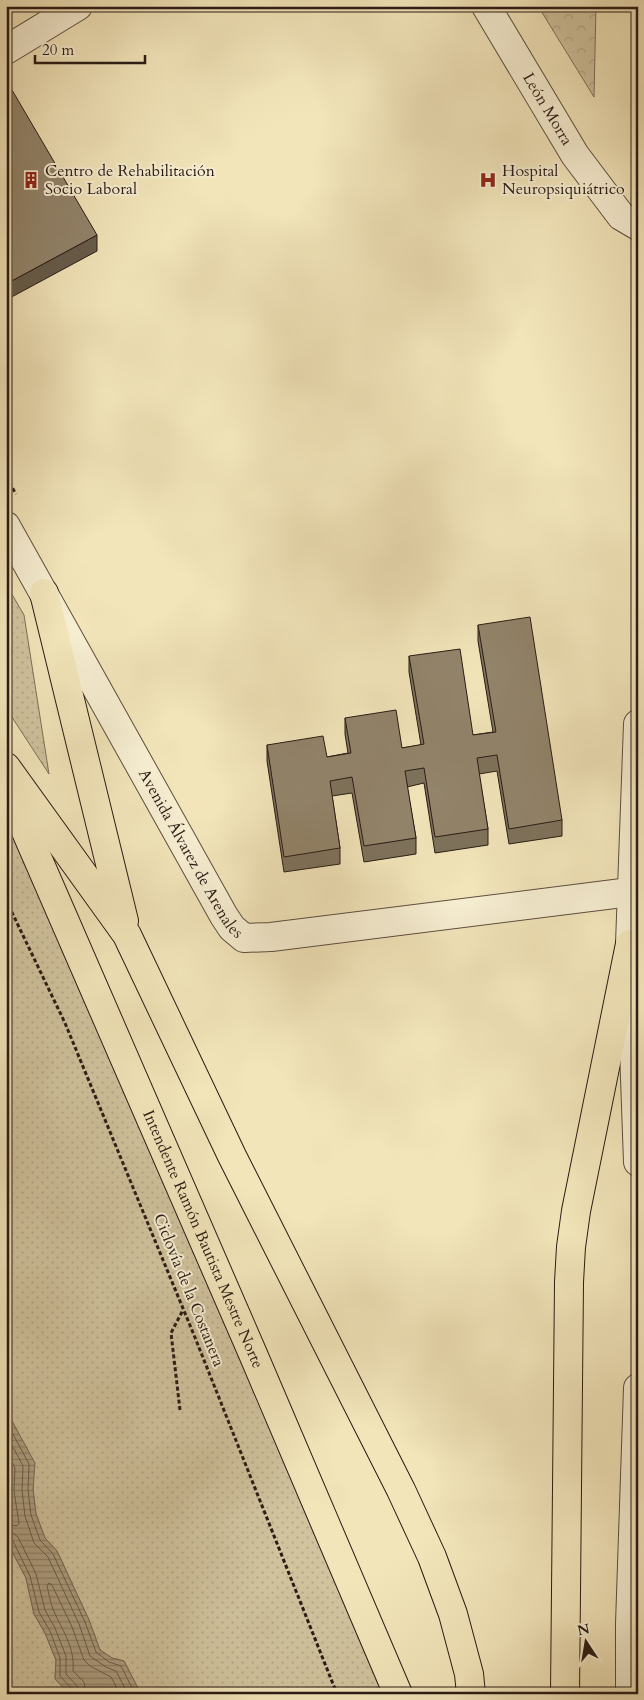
<svg xmlns="http://www.w3.org/2000/svg" width="644" height="1700" font-family="Cardo,serif">
	<style>
		.grass { fill: url(#grass-dots); stroke: #7d6f5a }
		.park { fill: url(#park-crowns); stroke: #7d6f5a }
		.water { fill: url(#water-rules); stroke: #796b56 }
		.lines { fill: none; stroke-linecap: round; stroke-linejoin: round }
		.shore { stroke: #6c5e4c; stroke-width: 1 }
		.minor-casing { stroke: #5c4e3e; stroke-width: 30 }
		.tertiary-casing { stroke: #5c4e3e; stroke-width: 30 }
		.primary-casing { stroke: #2a1b15; stroke-width: 30 }
		.path { stroke: #2a1b15; stroke-width: 3; stroke-dasharray: 4 2.5; stroke-linecap: butt }
		.minor { stroke: #f7eed2; stroke-width: 28 }
		.tertiary { stroke: #f7eed2; stroke-width: 28 }
		.primary { stroke: #f2e5ba; stroke-width: 28 }
		.wall { fill: #7e725c; stroke: #2a1b15 }
		.shaded-wall { fill: #665c4b; stroke: #2a1b15 }
		.building { fill: #92846b; stroke: #2a1b15 }
		.labels { text-anchor: middle; dominant-baseline: central; stroke-width: 4; stroke-linejoin: round; paint-order: stroke }
		.street-label { font-size: 16px; fill: #2a1b15; stroke: #f7eed2 }
		.poi-label { font-size: 16px; fill: #2a1b15; stroke: #f7eed2; text-anchor: start }
	</style>
	<defs>
		<pattern id="grass-dots" width="8" height="8" patternUnits="userSpaceOnUse" patternTransform="scale(1.25)"><rect width="8" height="8" fill="#d0c39e"/><path d="M2 2h.1M6 6h.1" fill="none" stroke="#b3a787" stroke-width="1.8" stroke-linecap="round"/></pattern>
		<pattern id="park-crowns" width="20" height="18" patternUnits="userSpaceOnUse" patternTransform="scale(1.25)"><rect width="20" height="18" fill="#d0c39e"/><path d="M2 6a3 3 0 1 1 6 0M12 15a3 3 0 1 1 6 0" fill="none" stroke="#b3a787"/></pattern>
		<pattern id="water-rules" width="6" height="5" patternUnits="userSpaceOnUse" patternTransform="scale(1.25)"><rect width="6" height="5" fill="#aea082"/><path d="M0 2.5h6" fill="none" stroke="#8e8269"/></pattern>
	</defs>
	<rect width="100%" height="100%" fill="#f2e5ba"/>
	<filter id="stains"><feTurbulence type="fractalNoise" baseFrequency=".004" numOctaves="4"/><feColorMatrix values="0 0 0 0 .2 0 0 0 0 .09 0 0 0 0 .02 0 0 0 .5 -.17"/></filter>
	<radialGradient id="worn" r=".72"><stop offset=".6" stop-color="#630" stop-opacity="0"/><stop offset="1" stop-color="#630" stop-opacity=".3"/></radialGradient>
	<path class="grass" d="M 6,584 L 24,615 L 49,774 L 6,708 Z
		M 6,786 L 398,1694 L 141,1694 L 124,1661 L 112,1658 L 100,1650 L 89,1620 L 57,1551 L 45,1538 L 36,1514 L 33,1490 L 34,1463 L 6,1410 Z
		M 6,1540 L 26,1578 L 34,1614 L 45,1633 L 56,1660 L 55,1678 L 69,1694 L 6,1694 Z"/>
	<path class="park" d="M 538,6 L 596,6 L 594,97 Z"/>
	<path class="water" d="M 6,1410 L 35,1463 L 33,1490 L 36,1514 L 45,1538 L 57,1551 L 89,1620 L 100,1650 L 112,1658 L 124,1661 L 141,1694 L 69,1694 L 55,1679 L 56,1660 L 45,1633 L 34,1614 L 26,1578 L 6,1540 Z"/>
	<g class="lines">
		<path class="shore" d="M 6,1421 L 29,1464 L 28,1490 L 31,1515 L 40,1540 L 53,1554 L 85,1622 L 96,1652 L 109,1662 L 121,1666 L 135,1694
			M 6,1434 L 23,1466 L 22,1490 L 25,1516 L 34,1543 L 48,1557 L 79,1624 L 90,1656 L 106,1667 L 116,1671 L 128,1694
			M 6,1450 L 15,1468 L 14,1491 L 19,1523 L 17,1526 L 6,1524
			M 6,1532 L 13,1533 L 18,1537 L 36,1574 L 45,1610 L 55,1628 L 66,1656 L 66,1674 L 77,1686 L 79,1694
			M 6,1538 L 10,1538 L 13,1541 L 30,1576 L 39,1612 L 50,1631 L 60,1658 L 60,1676 L 72,1689 L 73,1694
			M 86,1694 L 84,1682 L 73,1671 C 75,1646 62,1631 53,1609 C 50,1602 49,1593 47,1586 L 49,1583 L 52,1585 L 72,1627 L 84,1660 L 90,1666 L 111,1677 L 120,1694"/>
		<g class="minor-casing">
			<g id="minor">
				<path id="s1" d="M 486,6 L 575,155 L 621,216 L 638,226"/>
				<path d="M 6,50 L 78,6"/>
				<path id="s2" d="M 6,526 L 224,916 L 232,928 L 244,938 L 271,937 L 638,891"/>
				<path d="M 631,966 L 638,1162"/>
				<path d="M 630,1694 L 630,1624 L 638,1388"/>
			</g>
		</g>
		<g class="tertiary-casing">
			<path id="tertiary" d="M 630,944 L 638,724"/>
		</g>
		<g class="primary-casing">
			<g id="primary">
				<path d="M 44,593 L 124,921"/>
				<path d="M 6,767 L 127,935 L 232,1156 L 401,1490 L 432,1557 L 453,1614 L 469,1674 L 471,1694"/>
				<path id="s3" d="M 7,788 L 253,1354 L 398,1694"/>
				<path d="M 565,1694 L 569,1282 L 571,1247 L 576,1211 L 630,944"/>
			</g>
		</g>
		<path class="path" d="M 6,477 L 16,494
			M 6,900 L 65,1023 L 194,1335 L 337,1694
			M 180,1410 L 171,1333 L 183,1310"/>
		<use href="#minor" class="minor"/>
		<use href="#tertiary" class="tertiary"/>
		<use href="#primary" class="primary"/>
	</g>
	<path class="wall" d="M 478,625 L 562,820 L 562,836 L 509,844 L 497,771 L 479,774 L 488,829 L 488,845 L 435,853 L 424,783 L 407,787 L 416,838 L 416,854 L 364,862 L 352,793 L 332,796 L 340,848 L 340,864 L 284,872 L 267,761 L 267,745 L 327,757 L 348,753 L 345,734 L 345,718 L 402,748 L 421,745 L 409,672 L 409,656 L 473,735 L 493,732 L 478,641 Z"/>
	<path class="shaded-wall" d="M 97,235 L 97,251 L 6,300 L 6,284 Z"/>
	<path class="building" d="M 12,90 L 97,235 L 6,284 L 6,93 Z
		M 530,617 L 562,820 L 509,829 L 497,755 L 477,758 L 488,829 L 435,837 L 424,768 L 405,771 L 416,838 L 364,846 L 352,777 L 330,781 L 340,848 L 284,857 L 267,745 L 323,736 L 327,757 L 351,753 L 345,718 L 396,710 L 402,748 L 424,744 L 409,656 L 460,649 L 473,735 L 496,732 L 478,625 Z"/>
	<defs>
		<g id="building-bare" transform="scale(1.35)"><path d="M-4-6H4V6H1V3H-1V6H-4ZM-2.5-4.3h1.7v1.8h-1.7ZM.8-4.3h1.7v1.8H.8ZM-2.5-1h1.7V.8h-1.7ZM.8-1h1.7V.8H.8Z" fill="#8f2418" stroke="#f7eed2" stroke-width="2.5" paint-order="stroke"/></g>
		<g id="hospital-bare" transform="scale(1.35)"><path d="M-5-5h3v3.5h4V-5h3V5h-3V1.5h-4V5h-3Z" fill="#8f2418" stroke="#f7eed2" stroke-width="2.5" paint-order="stroke"/></g>
	</defs>
	<g fill-rule="evenodd">
		<use href="#building-bare" x="31" y="180"/>
		<use href="#hospital-bare" x="488" y="180"/>
	</g>
	<g class="labels">
		<g class="street-label">
			<text stroke="none"><textPath href="#s1" startOffset="120">León Morra</textPath></text>
			<text stroke="none"><textPath href="#s2" startOffset="376">Avenida Álvarez de Arenales</textPath></text>
			<text stroke="none"><textPath href="#s3" startOffset="492">Intendente Ramón Bautista Mestre Norte</textPath></text>
			<text transform="translate(189 1290) rotate(68)">Ciclovía de la Costanera</text>
		</g>
		<g class="poi-label">
			<text x="45" y="171">Centro de Rehabilitación<tspan x="45" dy="18">Socio Laboral</tspan></text>
			<text x="502" y="171">Hospital<tspan x="502" dy="18">Neuropsiquiátrico</tspan></text>
		</g>
	</g>
	<rect width="644" height="1700" fill="none" stroke="#f2e5ba" stroke-width="25"/>
	<rect x="8" y="8" width="629" height="1685" fill="none" stroke="#2a1b15" stroke-width="2.5"/>
	<rect x="12" y="12" width="619" height="1675" fill="none" stroke="#2a1b15"/>
	<g transform="translate(586 1642) rotate(348)" stroke="#f7eed2" stroke-width="4" paint-order="stroke">
	<path d="M0-4L9 19L0 12L-9 19Z" fill="#2a1b15"/>
	<text y="-8" font-size="14" font-weight="bold" text-anchor="middle" fill="#2a1b15">N</text>
	</g>
	<path d="M35 55v8h110v-8" fill="none" stroke="#2a1b15" stroke-width="2.5"/>
	<text x="42" y="55" font-size="15" fill="#2a1b15" stroke="#f7eed2" stroke-width="4" paint-order="stroke">20 m</text>
	<rect width="100%" height="100%" filter="url(#stains)"/>
	<rect width="100%" height="100%" fill="url(#worn)"/>
</svg>
